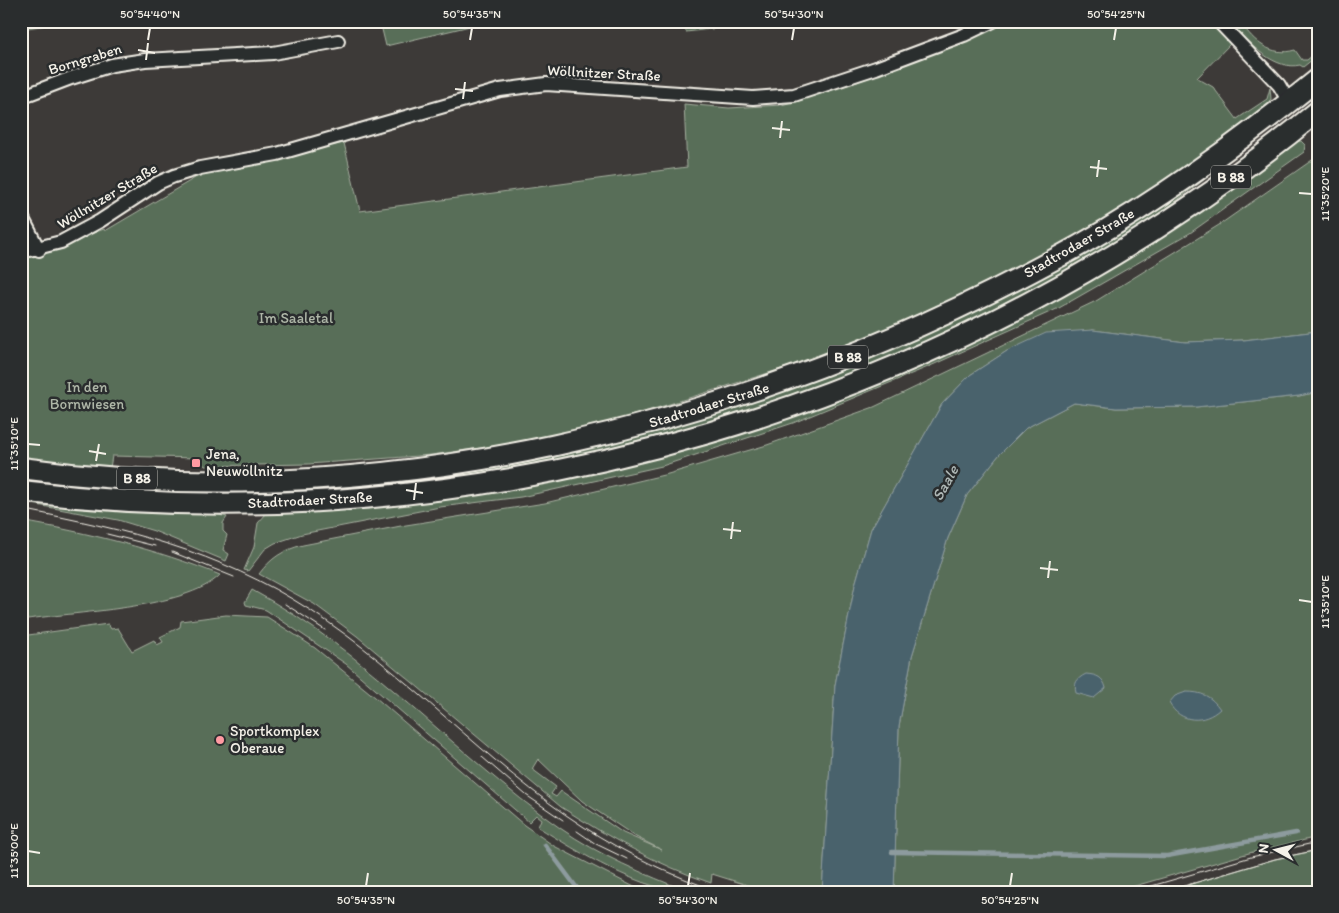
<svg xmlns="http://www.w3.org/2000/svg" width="1339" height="913" font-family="Itim,sans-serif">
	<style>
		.green { fill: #596e58; stroke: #a6b0a0; fill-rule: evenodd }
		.water { fill: #48626c; stroke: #8d9b9e }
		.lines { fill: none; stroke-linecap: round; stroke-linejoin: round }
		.stream { stroke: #8d9b9e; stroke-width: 4.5 }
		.minor-casing { stroke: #f4f1e8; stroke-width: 16 }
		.primary-casing { stroke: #f4f1e8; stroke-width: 24 }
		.minor { stroke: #2a2d2e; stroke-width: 12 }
		.primary { stroke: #2a2d2e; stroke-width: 20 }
		.tram { stroke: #f4f1e8; stroke-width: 1 }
		.ticks { fill: none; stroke: #f4f1e8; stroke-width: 2 }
		.poi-dot { fill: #ff9aa2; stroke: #2a2d2e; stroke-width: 2 }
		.labels { text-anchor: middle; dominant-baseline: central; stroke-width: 5; stroke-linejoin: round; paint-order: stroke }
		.shield { fill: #2a2d2e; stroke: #b7b6b0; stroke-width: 1 }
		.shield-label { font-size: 14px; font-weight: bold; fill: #f4f1e8 }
		.street-label { font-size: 15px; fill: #f4f1e8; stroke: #2a2d2e }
		.park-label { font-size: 15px; fill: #aeb6a7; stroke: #2a2d2e }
		.poi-label { font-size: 15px; fill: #f4f1e8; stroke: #2a2d2e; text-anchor: start }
		.water-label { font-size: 16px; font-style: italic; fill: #afb8b6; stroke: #2a2d2e }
		.neatline { fill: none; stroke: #f4f1e8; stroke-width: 2 }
		.ticks-label { font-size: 12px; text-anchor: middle; fill: #f4f1e8 }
	</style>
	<rect width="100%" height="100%" fill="#3d3a38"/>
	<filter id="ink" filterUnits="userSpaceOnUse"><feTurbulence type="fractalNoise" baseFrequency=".02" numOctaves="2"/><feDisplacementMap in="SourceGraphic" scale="10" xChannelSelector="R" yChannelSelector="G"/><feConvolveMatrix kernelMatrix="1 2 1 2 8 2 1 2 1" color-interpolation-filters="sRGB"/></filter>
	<g filter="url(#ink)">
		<path class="green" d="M 21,21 L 74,21 L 21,29 Z
			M 380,21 L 491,21 L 386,46 Z
			M 684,21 L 779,21 L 686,32 Z
			M 1005,21 L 1209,21 L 1231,43 L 1197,78 L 1213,87 L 1237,119 L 1267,99 L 1270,88 L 1271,99 L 1267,106 L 1179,174 L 1006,278 L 829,354 L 628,417 L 531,441 L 431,455 L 308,464 L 205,466 L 198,458 L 112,456 L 110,468 L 21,457 L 21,257 L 36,255 L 104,229 L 105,231 L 200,175 L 344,143 L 360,211 L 687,167 L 684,104 L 729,108 L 782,105 L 857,82 Z
			M 1235,23 L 1241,23 C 1254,42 1271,57 1295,50 L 1302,60 L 1307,60 L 1318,51 L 1318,55 L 1303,67 L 1300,65 C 1276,71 1249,44 1234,27 Z
			M 1274,122 L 1276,125 L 1150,221 L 1036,289 L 896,355 L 826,384 L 697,426 L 527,468 L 384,487 L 350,488 L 377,481 L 526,460 L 944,322 Z
			M 1301,141 L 1305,145 L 1304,152 L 1190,233 L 1059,308 L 928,367 L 793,423 L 662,466 L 521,497 L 440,507 L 302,534 L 275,543 L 265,549 L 248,571 L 244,570 L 254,547 L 258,523 L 267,513 L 376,504 L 526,483 L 665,454 L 795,413 L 930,359 L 1292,142 Z
			M 1318,156 L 1318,331 L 1244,340 L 1185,342 L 1093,330 L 1007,351 L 970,375 L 942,404 L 871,529 L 855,585 L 835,685 L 822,892 L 775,892 L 760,889 L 712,874 L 711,883 C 658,865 608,837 561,807 L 357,636 L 314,604 L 259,574 C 271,558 283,550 303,545 L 406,525 L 545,503 L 668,474 L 767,445 L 874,407 L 1096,301 L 1219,225 ZM 538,759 L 582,801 L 636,837 L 662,850 L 623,833 L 561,791 L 556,797 L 551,794 L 556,787 L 532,769 Z
			M 1318,392 L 1318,837 L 1249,853 L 1114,892 L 894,892 L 899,726 L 912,656 L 948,538 L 967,495 L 999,455 L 1026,428 L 1074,403 L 1116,408 L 1196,407 L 1299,396 Z
			M 21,476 L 207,489 L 234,493 L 164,495 L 21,482 Z
			M 21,499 L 142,510 L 215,514 L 227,517 L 223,523 L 223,531 L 227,535 L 223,550 L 229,554 L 226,561 L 154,531 L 118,520 L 21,502 Z
			M 21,521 C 89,533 156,549 220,575 C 187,609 70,612 21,620 Z
			M 252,590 C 368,652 453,753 560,828 C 600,856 644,874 689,892 C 642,892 577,851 538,827 L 541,819 L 536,815 L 529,822 L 346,664 L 266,610 L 246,605 L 245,602 Z
			M 226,615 L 267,617 L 286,629 L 315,648 L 375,697 L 524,825 L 554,846 L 644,892 L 21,892 L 21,636 L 108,624 L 111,629 L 118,628 L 132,651 L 154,640 L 157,645 L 163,642 L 160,637 L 180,627 L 181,621 Z
			M 1318,850 L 1318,892 L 1164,892 L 1275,859 Z"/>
		<path class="water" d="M 1093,330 L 1185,342 L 1244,340 L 1318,331 L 1318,392 L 1299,396 L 1196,407 L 1116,408 L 1074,403 L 1026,428 L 999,455 L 967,495 L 948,538 L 912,656 L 899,726 L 894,892 L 822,892 L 835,685 L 855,585 L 871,529 L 942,404 L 970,375 L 1007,351 L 1046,333 Z
			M 1086,674 C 1097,675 1103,677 1106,688 L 1094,698 L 1076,693 C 1074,683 1076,679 1086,674 Z
			M 1186,692 C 1202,692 1211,696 1220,709 C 1204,724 1180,723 1169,703 L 1175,696 Z"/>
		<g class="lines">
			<path class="stream" d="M 545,845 L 580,892
				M 892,852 L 1167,856 L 1296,833"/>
			<g class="minor-casing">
				<path id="minor" d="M 1218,21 L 1279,85 L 1289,102
					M 21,97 L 71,78 L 112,65 L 145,60 L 273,53 L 338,41
					M 21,215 L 39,250
					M 21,252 L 61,242 L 100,221 L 158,183 L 174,176 L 200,168 L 277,154 L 500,90 L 546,84 L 753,98 L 794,95 L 876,68 L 964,35 L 993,21"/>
			</g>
			<g class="primary-casing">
				<path id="primary" d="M 21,468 C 376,517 740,429 1053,260 C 1147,210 1235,146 1318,79
					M 21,491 C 482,549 960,405 1318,111"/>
			</g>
			<use href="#minor" class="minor"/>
			<use href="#primary" class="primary"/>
			<path class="tram" d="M 21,509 C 127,530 217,550 310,610 C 408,673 486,764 584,827 C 626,854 671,875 719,892
				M 107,534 L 155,546
				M 172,552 L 234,577
				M 285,604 L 325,630
				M 482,757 L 526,795 L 563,820
				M 577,831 L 596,844 L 627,859
				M 1131,892 L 1251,857 L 1318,842
				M 1164,892 L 1275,859 L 1318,850"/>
		</g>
	</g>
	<path class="ticks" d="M 148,40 L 150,28M 470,40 L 472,28M 792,40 L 794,28M 1114,40 L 1116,28M 138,50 L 155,53M 146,60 L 148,43M 455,89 L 473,91M 463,99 L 465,82M 772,128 L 790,130M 780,138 L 782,121M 1090,167 L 1107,169M 1097,177 L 1099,160M 1299,193 L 1312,194M 28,444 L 40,445M 89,451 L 106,454M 96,461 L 99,444M 406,490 L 423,493M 414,500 L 416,483M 723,529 L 741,531M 731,539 L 733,522M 1040,568 L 1058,570M 1048,578 L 1050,561M 1299,600 L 1312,602M 28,851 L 40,853M 366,886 L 368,873M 688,886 L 690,873M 1010,886 L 1012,873"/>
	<g class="poi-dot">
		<rect x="191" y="458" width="10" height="10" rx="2.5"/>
		<circle cx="220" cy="740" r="5"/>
	</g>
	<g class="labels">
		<g class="shield">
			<rect x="1211" y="165.5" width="40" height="23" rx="4"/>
			<rect x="828" y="345.5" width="40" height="23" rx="4"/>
			<rect x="117" y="466.5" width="40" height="23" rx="4"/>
		</g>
		<g class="shield-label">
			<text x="1231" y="177">B 88</text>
			<text x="848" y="357">B 88</text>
			<text x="137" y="478">B 88</text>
		</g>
		<g class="street-label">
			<text transform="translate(85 59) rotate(-17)">Borngraben</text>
			<text transform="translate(604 73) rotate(3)">Wöllnitzer Straße</text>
			<text transform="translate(107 196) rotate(-31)">Wöllnitzer Straße</text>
			<text transform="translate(1079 243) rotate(-30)">Stadtrodaer Straße</text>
			<text transform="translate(709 405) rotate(-17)">Stadtrodaer Straße</text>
			<text transform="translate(310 500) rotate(-3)">Stadtrodaer Straße</text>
		</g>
		<g class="park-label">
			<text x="296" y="318">Im Saaletal</text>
			<text x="87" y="387">In den<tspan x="87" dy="17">Bornwiesen</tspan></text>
		</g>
		<g class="poi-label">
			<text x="206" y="454">Jena,<tspan x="206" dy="17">Neuwöllnitz</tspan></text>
			<text x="230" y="731">Sportkomplex<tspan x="230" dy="17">Oberaue</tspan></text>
		</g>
		<g class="water-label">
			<text transform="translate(945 483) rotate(-61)">Saale</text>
		</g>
	</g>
	<rect width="1339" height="913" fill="none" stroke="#2a2d2e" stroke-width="55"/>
	<g transform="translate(1276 850) rotate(277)" stroke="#2a2d2e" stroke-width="4" paint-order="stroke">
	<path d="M0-4L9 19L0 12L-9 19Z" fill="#f4f1e8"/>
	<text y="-8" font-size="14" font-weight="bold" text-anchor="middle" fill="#f4f1e8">N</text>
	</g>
	<rect x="28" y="28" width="1284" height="858" class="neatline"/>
	<g class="ticks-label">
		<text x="150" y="18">50°54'40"N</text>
		<text x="472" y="18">50°54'35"N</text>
		<text x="794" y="18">50°54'30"N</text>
		<text x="1116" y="18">50°54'25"N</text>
		<text transform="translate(1325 194) rotate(-90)" y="4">11°35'20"E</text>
		<text transform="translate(14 444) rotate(-90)" y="4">11°35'10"E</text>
		<text transform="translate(1325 602) rotate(-90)" y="4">11°35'10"E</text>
		<text transform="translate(14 851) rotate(-90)" y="4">11°35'00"E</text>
		<text x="366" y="904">50°54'35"N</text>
		<text x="688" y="904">50°54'30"N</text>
		<text x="1010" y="904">50°54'25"N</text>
	</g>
</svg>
